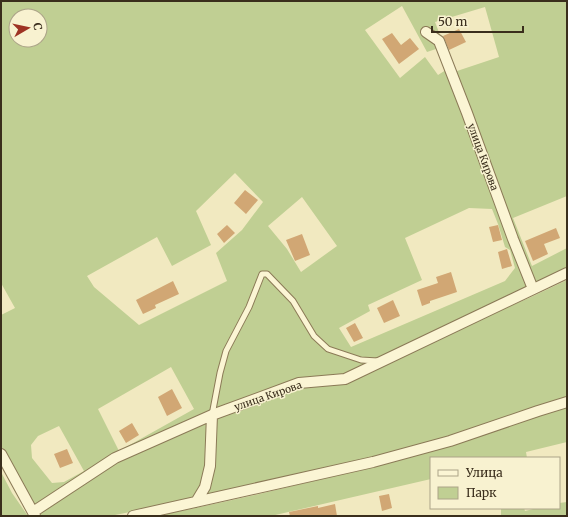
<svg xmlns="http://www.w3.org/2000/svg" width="568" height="517" font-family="Merriweather,serif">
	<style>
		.green { fill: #c0cf93; fill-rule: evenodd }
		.building { fill: #d1a774 }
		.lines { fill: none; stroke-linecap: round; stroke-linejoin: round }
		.lane-casing { stroke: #8b7a57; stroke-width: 7 }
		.street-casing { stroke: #8b7a57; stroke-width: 12 }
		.lane { stroke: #fbf5d4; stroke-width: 5 }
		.street { stroke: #fbf5d4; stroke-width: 10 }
		.labels { text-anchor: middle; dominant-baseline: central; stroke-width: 3; stroke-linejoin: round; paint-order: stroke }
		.street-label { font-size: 10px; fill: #3a2e1c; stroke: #f8f2d0 }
	</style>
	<rect width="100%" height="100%" fill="#f1e9c0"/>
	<path class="green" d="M 1,1 L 567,1 L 567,196 L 513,218 L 532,266 L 567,248 L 567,268 L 343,376 L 299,379 L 201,417 L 33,506 L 1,447 L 1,315 L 15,308 L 1,283 ZM 402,6 L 427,52 L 439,48 L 449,68 L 438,75 L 425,57 L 400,78 L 365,30 ZM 485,7 L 499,57 L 454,72 L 435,22 ZM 16,16 L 40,16 L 40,40 L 16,40 ZM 235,173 L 263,202 L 242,230 L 216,253 L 227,281 L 139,325 L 94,287 L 87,276 L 157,237 L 172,266 L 211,245 L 196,211 ZM 302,197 L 337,246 L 301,272 L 287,249 L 268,226 ZM 469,208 L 492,209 L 498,224 L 505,247 L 510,250 L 515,268 L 505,281 L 351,347 L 339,328 L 370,311 L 368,305 L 422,280 L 405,238 ZM 171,367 L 194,409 L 119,451 L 98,409 ZM 59,426 L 84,471 L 64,482 L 52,483 L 32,458 L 31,445 L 38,436 Z
		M 567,280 L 567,398 L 539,406 L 421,445 L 220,494 L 110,516 L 38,516 L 37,512 L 120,460 L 211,418 L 302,385 L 345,381 L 442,335 L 529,298 Z
		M 567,407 L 567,442 L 526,452 L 527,458 L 431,458 L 431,479 L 271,516 L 167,516 L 166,514 C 302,487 436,451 567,407 Z
		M 1,472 L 12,493 L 28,516 L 1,516 Z
		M 567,502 L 567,516 L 501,516 L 501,508 L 524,508 L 525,511 L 537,508 L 559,508 L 559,503 Z"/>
	<path class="building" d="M 459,29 L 466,42 L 449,50 L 443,36 Z
		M 392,33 L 401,45 L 410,38 L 419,49 L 399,64 L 382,39 Z
		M 245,190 L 258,200 L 246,214 L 234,203 Z
		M 227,225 L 235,233 L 224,243 L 217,234 Z
		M 498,225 L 502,240 L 493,242 L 489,227 Z
		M 556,228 L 560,238 L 544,244 L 548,254 L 533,261 L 525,241 Z
		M 302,234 L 310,255 L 295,261 L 286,240 Z
		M 507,249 L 512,266 L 502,269 L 498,252 Z
		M 451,272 L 457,292 L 430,301 L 430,303 L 422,306 L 417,290 L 438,283 L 436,277 Z
		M 173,281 L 179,294 L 155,305 L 156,308 L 143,314 L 136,300 Z
		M 393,300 L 400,316 L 384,323 L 377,308 Z
		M 355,323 L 363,338 L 354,342 L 346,328 Z
		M 172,389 L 182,408 L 167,416 L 158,397 Z
		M 132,423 L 139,435 L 126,443 L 119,431 Z
		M 67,449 L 73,463 L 60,468 L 54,454 Z
		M 389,494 L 392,508 L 382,511 L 379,496 Z
		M 335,504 L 337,516 L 290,516 L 289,512 L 318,506 L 318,508 Z"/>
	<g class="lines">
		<g class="lane-casing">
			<path id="lane" d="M 212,415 L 220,373 L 226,351 L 249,307 L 262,274 L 267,274 L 293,301 L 314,336 L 328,349 L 361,360 L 378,361"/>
		</g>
		<g class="street-casing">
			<path id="street" d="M 426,32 L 439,41 L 467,113 L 513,239 L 533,289
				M 1,454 L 35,516
				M 196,502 L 205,487 L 210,466 L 212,415
				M 33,512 L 115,458 L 212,415 L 299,383 L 345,379 L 567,273
				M 133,516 L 373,462 L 450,441 L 538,411 L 567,402"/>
		</g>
		<use href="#lane" class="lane"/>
		<use href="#street" class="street"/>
	</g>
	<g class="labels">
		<g class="street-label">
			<text transform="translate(483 157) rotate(70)">улица Кирова</text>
			<text transform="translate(268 396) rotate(-19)">улица Кирова</text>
		</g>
	</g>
	<rect width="568" height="517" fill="none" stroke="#3a2e1c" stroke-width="4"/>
	<rect x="430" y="457" width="130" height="52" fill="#f8f2d0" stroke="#aca488"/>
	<rect x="438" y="470" width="20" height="6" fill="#fbf5d4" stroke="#aca488"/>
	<text x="466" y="477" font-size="12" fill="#3a2e1c">Улица</text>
	<rect x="438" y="487" width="20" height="12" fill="#c0cf93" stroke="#aca488"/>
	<text x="466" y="497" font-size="12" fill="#3a2e1c">Парк</text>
	<g transform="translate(28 28) rotate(81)"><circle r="19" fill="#f8f2d0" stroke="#aca488"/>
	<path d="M0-3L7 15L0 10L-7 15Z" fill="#9e3323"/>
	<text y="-6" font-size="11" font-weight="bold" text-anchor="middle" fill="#3a2e1c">С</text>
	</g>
	<path d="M432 26v6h91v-6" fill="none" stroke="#3a2e1c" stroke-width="2"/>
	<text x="438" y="26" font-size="12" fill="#3a2e1c" stroke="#f8f2d0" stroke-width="3" paint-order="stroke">50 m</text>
</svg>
